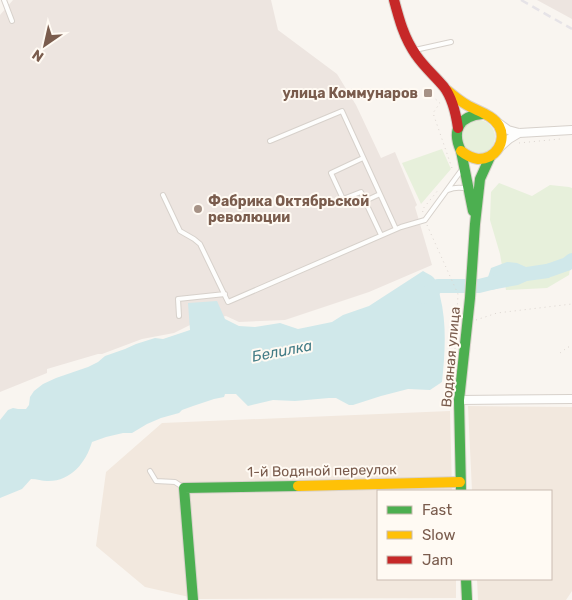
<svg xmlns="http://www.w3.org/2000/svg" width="572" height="600" font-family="Rubik,sans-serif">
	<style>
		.residential { fill: #f2e8de }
		.industrial { fill: #ede5e0 }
		.green { fill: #e7f0db }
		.water { fill: #d0e8ea }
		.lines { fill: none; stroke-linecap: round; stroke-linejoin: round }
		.river { stroke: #d0e8ea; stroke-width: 14 }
		.lane-casing { stroke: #d7d1cb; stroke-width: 6 }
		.street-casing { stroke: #d7d1cb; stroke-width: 10 }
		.fast-casing { stroke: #d9d2cb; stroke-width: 12 }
		.slow-casing { stroke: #d9d2cb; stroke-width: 12 }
		.jam-casing { stroke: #d9d2cb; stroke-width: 12 }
		.path { stroke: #dcd5d0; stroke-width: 1; stroke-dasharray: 1 4; stroke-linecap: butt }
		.lane { stroke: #fefefd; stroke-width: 4 }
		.street { stroke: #fefefd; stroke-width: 8 }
		.fast { stroke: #4caf50; stroke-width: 10 }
		.slow { stroke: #ffc107; stroke-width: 10 }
		.jam { stroke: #c62828; stroke-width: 10 }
		.rail { stroke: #e6e3e7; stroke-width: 2.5; stroke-dasharray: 8 5; stroke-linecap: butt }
		.poi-dot { fill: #a69286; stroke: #fffaf3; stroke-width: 2 }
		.labels { text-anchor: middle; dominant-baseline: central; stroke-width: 4; stroke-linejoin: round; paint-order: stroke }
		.poi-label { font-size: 14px; font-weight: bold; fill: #7a5c4d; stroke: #fffaf3; text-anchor: end }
		.street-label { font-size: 14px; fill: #7a5c4d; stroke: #fffaf3 }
		.water-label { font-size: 15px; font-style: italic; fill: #437c86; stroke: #fffaf3 }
	</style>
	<rect width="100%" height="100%" fill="#f9f5f0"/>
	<path class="residential" d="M 468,406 L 572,407 L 572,591 L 566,600 L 478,600 L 477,579 L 551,579 L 551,491 L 472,491 Z
		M 450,411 L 452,491 L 378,491 L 378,579 L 456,579 L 456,598 L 198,599 L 145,587 L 96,546 L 106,472 L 162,423 Z"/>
	<path class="industrial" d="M 13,0 L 271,0 L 278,30 L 337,74 L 356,105 L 381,158 L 395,152 L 417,205 L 415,207 L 432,265 L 369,292 L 285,320 L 239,322 L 226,316 L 192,324 L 174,333 L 142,339 L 102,354 L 98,354 L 47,369 L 47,373 L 0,392 L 0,15 Z
		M 537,0 L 572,0 L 572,19 Z"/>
	<path class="green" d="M461 137a17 17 0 1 1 34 0a17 17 0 1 1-34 0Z
		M 442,149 L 451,169 L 421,204 L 402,163 Z
		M 499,183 L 532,196 L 550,185 L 569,187 L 572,188 L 572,257 L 569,275 L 547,288 L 506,290 L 500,254 L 490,220 L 491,192 Z"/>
	<path class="water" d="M 507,262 L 517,263 L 526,267 L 552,263 L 567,264 L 549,278 L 527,281 L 518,285 L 491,290 L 479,289 L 479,286 L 487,280 L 491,268 Z
		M 423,271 C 426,273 431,275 433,277 C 438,282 439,290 440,296 C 447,324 445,353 442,382 L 430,390 L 408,389 L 381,396 L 353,405 L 349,405 L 336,398 L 329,398 L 295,401 L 273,400 L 248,406 L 236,394 L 225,394 L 224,397 L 214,399 L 193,406 L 182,410 L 179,413 L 161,418 L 147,424 L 132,433 L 123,433 L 106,437 L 92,442 C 86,463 70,482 47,481 C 42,481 37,479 31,479 L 22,489 L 0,498 L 0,420 L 8,410 L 13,408 L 18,409 L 26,409 L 29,405 L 30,397 L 34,391 L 43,384 L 56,378 L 88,367 L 98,362 L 105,356 L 125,349 L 136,344 L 155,338 L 163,339 L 190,330 L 188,303 L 217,301 L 225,319 L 239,326 L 255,327 L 280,323 L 298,329 L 332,322 L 343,315 L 369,306 Z"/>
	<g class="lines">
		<path class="river" d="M 550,270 L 567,264 L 572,260
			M 423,297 L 438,286 L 479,286 L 495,282"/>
		<g class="lane-casing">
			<path id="lane" d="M 4,0 L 12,21
				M 415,50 L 451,42
				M 270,141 L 342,111 L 396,229
				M 363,158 L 331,173 L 343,199 L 361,192 L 365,201
				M 448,190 C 455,187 460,187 468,189
				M 380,194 L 365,201 L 381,235
				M 163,195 L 180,231 L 194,239 L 200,244 L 228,302 L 401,227 L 425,220 L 463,168
				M 179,316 L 178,299 L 225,294
				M 150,471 L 156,481 L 175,482 L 184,488"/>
		</g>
		<g class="street-casing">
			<path id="street" d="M 497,122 L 508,130 L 519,133 L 572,130
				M 500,147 L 509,139 L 519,133
				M 459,400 L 572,399"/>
		</g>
		<g class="fast-casing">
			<path id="fast" d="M 473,211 L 461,151 C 451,130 460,116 482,114
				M 461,491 L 459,400 L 470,298 L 475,224 L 480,179 L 490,157
				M 466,579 L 467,600
				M 193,600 L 184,488 L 298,486"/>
		</g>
		<g class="slow-casing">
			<path id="slow" d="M 448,91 C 454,96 460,101 467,105 C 477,111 493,115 499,126 C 507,141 496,159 478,159 C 472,158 466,155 461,151
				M 298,486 L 460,482"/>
		</g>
		<g class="jam-casing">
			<path id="jam" d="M 394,0 C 399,19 404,38 416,55 C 424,67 435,76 444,87 C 453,99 456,114 458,128"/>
		</g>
		<path class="path" d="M 432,96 L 440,103 L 433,113 L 453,171
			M 519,143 L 560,139
			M 423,212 L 422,210 L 439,189
			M 427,225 L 458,294 L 455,349
			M 476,320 L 497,313 L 572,304
			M 560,353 L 568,347 L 572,347"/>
		<use href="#lane" class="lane"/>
		<use href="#street" class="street"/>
		<use href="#fast" class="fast"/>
		<use href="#slow" class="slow"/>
		<use href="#jam" class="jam"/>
		<path class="rail" d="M 521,0 L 572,29"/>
	</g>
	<g class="poi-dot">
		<rect x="423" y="88" width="10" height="10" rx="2.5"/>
		<circle cx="198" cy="209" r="5"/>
	</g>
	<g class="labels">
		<g class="poi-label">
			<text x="418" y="93">улица Коммунаров</text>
			<text x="208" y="201" text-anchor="start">Фабрика Октябрьской<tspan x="208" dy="16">революции</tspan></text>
		</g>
		<g class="street-label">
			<text transform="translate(451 357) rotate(-85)">Водяная улица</text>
			<text transform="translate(322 471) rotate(-1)">1-й Водяной переулок</text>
		</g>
		<g class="water-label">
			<text transform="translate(282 351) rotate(-11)">Белилка</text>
		</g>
	</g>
	<rect x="377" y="490" width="175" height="90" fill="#fffaf3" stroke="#cabbb1"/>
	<rect x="387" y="506" width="25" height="8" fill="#4caf50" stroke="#cabbb1"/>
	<text x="422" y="515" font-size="15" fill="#7a5c4d">Fast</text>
	<rect x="387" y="531" width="25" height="8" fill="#ffc107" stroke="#cabbb1"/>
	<text x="422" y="540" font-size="15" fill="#7a5c4d">Slow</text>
	<rect x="387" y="556" width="25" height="8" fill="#c62828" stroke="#cabbb1"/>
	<text x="422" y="565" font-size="15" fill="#7a5c4d">Jam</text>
	<g transform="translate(45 45) rotate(214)" stroke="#fffaf3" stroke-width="4" paint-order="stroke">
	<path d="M0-4L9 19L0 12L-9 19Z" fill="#7a5c4d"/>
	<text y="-8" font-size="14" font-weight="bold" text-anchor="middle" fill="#7a5c4d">N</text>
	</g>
</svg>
